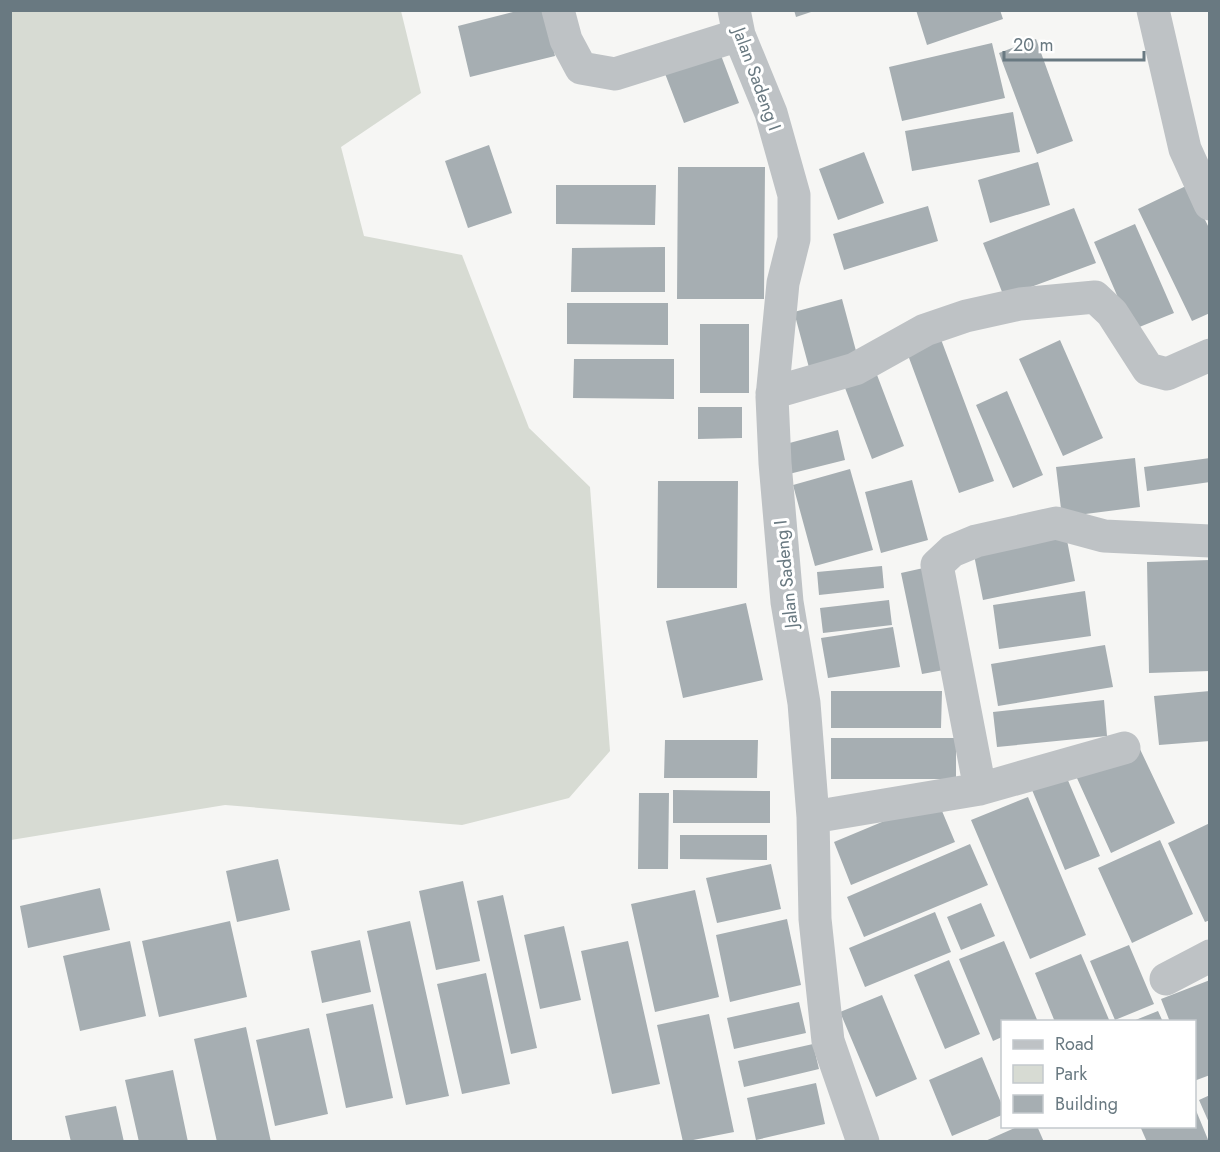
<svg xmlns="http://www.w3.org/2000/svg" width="1220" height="1152" font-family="Jost,sans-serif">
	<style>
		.green { fill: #d7dbd3 }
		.building { fill: #a6aeb2 }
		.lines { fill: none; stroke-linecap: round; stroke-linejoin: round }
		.minor { stroke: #bec2c5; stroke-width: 33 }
		.labels { text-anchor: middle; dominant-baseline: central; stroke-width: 6; stroke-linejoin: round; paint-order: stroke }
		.street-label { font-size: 18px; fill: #697981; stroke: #fff }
	</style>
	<rect width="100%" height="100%" fill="#f6f6f4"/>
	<path class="green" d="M 11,10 L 401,11 L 421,93 L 341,147 L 364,236 L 462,255 L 529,428 L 590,487 L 610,751 L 569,798 L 462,825 L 225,805 L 11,840 Z"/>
	<path class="building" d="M 521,10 L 544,10 L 555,56 L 470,77 L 458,26 Z
		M 794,10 L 814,10 L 814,11 L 796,17 Z
		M 916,10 L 1000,10 L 1003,19 L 927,45 Z
		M 1036,39 L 1073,141 L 1037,154 L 999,53 Z
		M 992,43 L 1005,98 L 902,121 L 889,67 Z
		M 719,50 L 739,103 L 684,123 L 664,71 Z
		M 1013,112 L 1020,152 L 912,171 L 905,131 Z
		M 489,145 L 512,213 L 468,228 L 445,161 Z
		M 864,152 L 884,203 L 838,220 L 819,169 Z
		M 1038,162 L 1050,205 L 990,223 L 978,180 Z
		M 678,167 L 765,167 L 764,299 L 677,299 Z
		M 556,185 L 656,185 L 655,225 L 556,224 Z
		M 1188,185 L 1210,230 L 1210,313 L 1192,321 L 1138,209 Z
		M 928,206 L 938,241 L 844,270 L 833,234 Z
		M 1074,208 L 1096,263 L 1004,297 L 983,243 Z
		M 1135,224 L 1174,313 L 1132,330 L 1094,242 Z
		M 665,247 L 665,292 L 571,292 L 572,248 Z
		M 842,299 L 859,362 L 811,375 L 794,312 Z
		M 567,303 L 668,303 L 668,345 L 567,344 Z
		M 700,324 L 749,324 L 749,393 L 700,393 Z
		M 939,334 L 994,481 L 959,493 L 905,347 Z
		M 1060,340 L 1103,438 L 1063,456 L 1019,359 Z
		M 574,359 L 674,359 L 674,399 L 573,398 Z
		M 874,367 L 904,446 L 872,459 L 842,380 Z
		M 1007,391 L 1043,475 L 1013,488 L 976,405 Z
		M 698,407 L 742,407 L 742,438 L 698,439 Z
		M 838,430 L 845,460 L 789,474 L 782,445 Z
		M 1135,458 L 1140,507 L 1062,517 L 1056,467 Z
		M 1210,458 L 1210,482 L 1147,491 L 1144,467 Z
		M 850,469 L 873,550 L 815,566 L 793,485 Z
		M 912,480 L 928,540 L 881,553 L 865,492 Z
		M 658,481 L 738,481 L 737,588 L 657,588 Z
		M 1066,535 L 1075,581 L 983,600 L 974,555 Z
		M 1210,560 L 1210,671 L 1149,673 L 1147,562 Z
		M 882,566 L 884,588 L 819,595 L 817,572 Z
		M 928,567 L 949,669 L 922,674 L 901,573 Z
		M 1085,591 L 1091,636 L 999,649 L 993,605 Z
		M 889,600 L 892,625 L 823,633 L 820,608 Z
		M 746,603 L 763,680 L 683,698 L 666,621 Z
		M 893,627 L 900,667 L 828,678 L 821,638 Z
		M 1105,645 L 1113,687 L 998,706 L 991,664 Z
		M 831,691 L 942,691 L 941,728 L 831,728 Z
		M 1210,691 L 1210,741 L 1159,745 L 1154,696 Z
		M 1104,700 L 1107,736 L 997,747 L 993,712 Z
		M 831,738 L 956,738 L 956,779 L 831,779 Z
		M 665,740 L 758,740 L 757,778 L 664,778 Z
		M 1139,747 L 1175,823 L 1111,853 L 1076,776 Z
		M 1064,771 L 1100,856 L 1065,870 L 1030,785 Z
		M 673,790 L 770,791 L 770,823 L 673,823 Z
		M 639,793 L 669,793 L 668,869 L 638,869 Z
		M 1028,797 L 1086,935 L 1030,959 L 971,820 Z
		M 937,799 L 955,842 L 851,885 L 834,842 Z
		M 1210,823 L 1210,920 L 1205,922 L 1168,843 Z
		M 680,835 L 767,835 L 767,860 L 680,859 Z
		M 1160,840 L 1193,914 L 1132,943 L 1098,868 Z
		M 970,844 L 988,885 L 864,937 L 847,897 Z
		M 278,859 L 290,910 L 237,922 L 226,871 Z
		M 771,864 L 781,909 L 717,923 L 706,878 Z
		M 463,881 L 480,961 L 436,970 L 419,891 Z
		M 100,888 L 110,930 L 28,948 L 20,906 Z
		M 695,890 L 719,997 L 655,1012 L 631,904 Z
		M 503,895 L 537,1048 L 511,1054 L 477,901 Z
		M 981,903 L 995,936 L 961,950 L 947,917 Z
		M 935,912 L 951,952 L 865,987 L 849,948 Z
		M 787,919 L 801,985 L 730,1002 L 716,935 Z
		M 230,921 L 247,997 L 159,1017 L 142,941 Z
		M 410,921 L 449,1096 L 406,1105 L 367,931 Z
		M 564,926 L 581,1000 L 540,1009 L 524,935 Z
		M 360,940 L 371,992 L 322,1003 L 311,951 Z
		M 130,941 L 146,1016 L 80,1031 L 63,956 Z
		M 628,941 L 660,1084 L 612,1094 L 581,951 Z
		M 1004,941 L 1038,1022 L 1002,1022 L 1002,1037 L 993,1041 L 959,959 Z
		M 1129,945 L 1154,1004 L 1115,1020 L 1090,961 Z
		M 1081,954 L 1110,1022 L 1055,1022 L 1035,973 Z
		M 949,960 L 980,1034 L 945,1049 L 914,975 Z
		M 486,973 L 510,1084 L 462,1094 L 437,984 Z
		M 1210,980 L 1210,1075 L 1194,1081 L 1194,1022 L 1170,1022 L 1161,999 Z
		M 882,995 L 917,1079 L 876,1097 L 840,1012 Z
		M 799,1002 L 806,1033 L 734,1049 L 727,1018 Z
		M 373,1004 L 393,1098 L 346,1108 L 326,1014 Z
		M 1158,1011 L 1163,1022 L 1133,1022 L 1133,1021 Z
		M 709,1014 L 734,1132 L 683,1142 L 657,1025 Z
		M 246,1027 L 271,1142 L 217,1142 L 194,1039 Z
		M 309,1028 L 328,1114 L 275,1126 L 256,1040 Z
		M 813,1044 L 819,1069 L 744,1087 L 738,1061 Z
		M 982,1057 L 1002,1105 L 1002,1115 L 952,1136 L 929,1080 Z
		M 173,1070 L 188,1142 L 139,1142 L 125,1080 Z
		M 816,1083 L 825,1124 L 756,1140 L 747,1098 Z
		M 1210,1095 L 1210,1125 L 1199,1100 Z
		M 116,1106 L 124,1142 L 71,1142 L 65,1116 Z
		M 1195,1108 L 1209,1142 L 1147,1142 L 1140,1126 L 1194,1126 Z
		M 1019,1126 L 1037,1126 L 1044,1142 L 983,1142 Z"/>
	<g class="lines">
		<path class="minor" d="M 558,10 L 566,40 L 581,68 L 615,74 L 739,35
			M 734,10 L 739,35 L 771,113 L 794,195 L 794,239 L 783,283 L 772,397 L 775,463 L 787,602 L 804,703 L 813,817 L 815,919 L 828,1041 L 863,1142
			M 1153,10 L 1185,149 L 1210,204
			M 772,393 L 855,369 L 925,330 L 966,316 L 1020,304 L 1095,297 L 1112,313 L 1148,369 L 1167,374 L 1210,355
			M 980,789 L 937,565 L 952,551 L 976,541 L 1056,523 L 1104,536 L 1210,541
			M 813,817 L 980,789 L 1124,748
			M 1166,979 L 1210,956"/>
	</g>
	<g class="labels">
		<g class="street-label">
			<text transform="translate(757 79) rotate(70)">Jalan Sadeng I</text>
			<text transform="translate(786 574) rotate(-96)">Jalan Sadeng I</text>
		</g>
	</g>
	<rect width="1220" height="1152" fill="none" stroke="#697981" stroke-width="24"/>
	<rect x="1001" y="1020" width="195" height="108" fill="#ffffff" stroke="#c3c9cd" stroke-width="1.5"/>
	<rect x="1013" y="1040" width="30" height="9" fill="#bec2c5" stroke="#c3c9cd" stroke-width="1.5"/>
	<text x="1055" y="1050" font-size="18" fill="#697981">Road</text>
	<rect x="1013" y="1065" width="30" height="18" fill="#d7dbd3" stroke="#c3c9cd" stroke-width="1.5"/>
	<text x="1055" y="1080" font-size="18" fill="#697981">Park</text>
	<rect x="1013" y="1095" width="30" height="18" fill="#a6aeb2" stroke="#c3c9cd" stroke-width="1.5"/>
	<text x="1055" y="1110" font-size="18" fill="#697981">Building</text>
	<path d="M1004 51v9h140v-9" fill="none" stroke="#697981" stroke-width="3"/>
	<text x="1013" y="51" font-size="18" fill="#697981" stroke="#ffffff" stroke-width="4.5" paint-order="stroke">20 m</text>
</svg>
